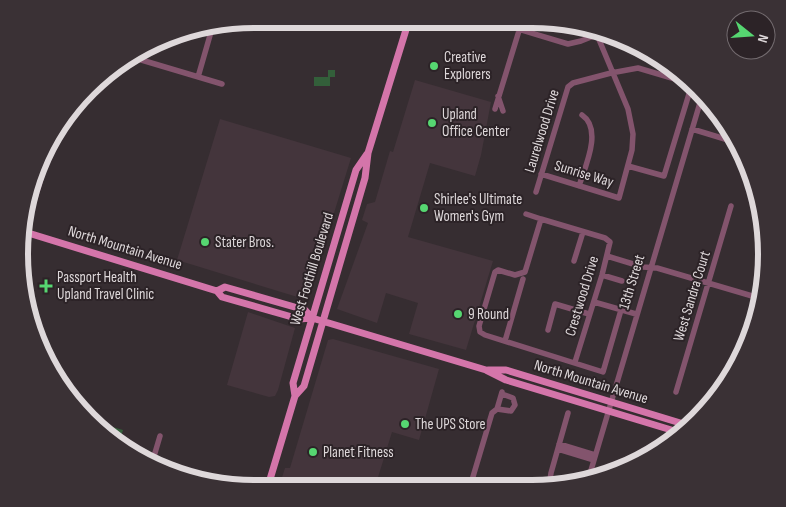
<svg xmlns="http://www.w3.org/2000/svg" width="786" height="507" font-family="'Sofia Sans Condensed',sans-serif">
	<style>
		.built { fill: #44353c }
		.green { fill: #335f3a }
		.lines { fill: none; stroke-linecap: round; stroke-linejoin: round }
		.minor { stroke: #83546d; stroke-width: 5.5 }
		.major { stroke: #d475aa; stroke-width: 7 }
		.poi-dot { fill: #56d671; stroke: #2c2327; stroke-width: 2 }
		.labels { text-anchor: middle; dominant-baseline: central; stroke-width: 4; stroke-linejoin: round; paint-order: stroke }
		.poi-label { font-size: 15px; fill: #ded8da; stroke: #2c2327; text-anchor: start }
		.street-label { font-size: 15px; fill: #ded8da; stroke: #2c2327 }
		.rim { fill: none; stroke: #ded8da; stroke-width: 6 }
	</style>
	<rect width="100%" height="100%" fill="#362d31"/>
	<path class="built" d="M 415,80 L 491,102 L 481,155 L 475,176 L 430,163 L 408,237 L 493,261 L 466,350 L 409,334 L 418,303 L 386,293 L 377,323 L 337,309 L 368,223 L 362,220 L 367,204 L 375,202 L 390,151 L 393,152 Z
		M 220,119 L 351,158 L 330,226 L 321,239 L 304,299 L 177,260 Z
		M 248,312 L 295,328 L 278,390 L 275,396 L 269,397 L 227,385 Z
		M 333,339 L 439,369 L 419,440 L 392,432 L 375,487 L 279,487 L 285,468 L 290,468 L 328,340 Z"/>
	<path class="green" d="M 328,70 L 335,70 L 335,77 L 330,77 L 330,86 L 314,86 L 314,77 L 328,77 Z
		M 91,421 L 123,430 L 119,443 L 99,430 Z"/>
	<g class="lines">
		<path class="minor" d="M 488,20 L 568,44 L 581,41 L 596,35 L 597,33
			M 128,56 L 222,84
			M 141,60 L 144,48
			M 198,77 L 213,25
			M 498,96 L 503,111
			M 495,109 L 522,21
			M 692,129 L 738,143
			M 628,166 L 664,176 L 692,84
			M 541,174 L 619,198 L 632,150 L 633,134 L 628,109 L 595,30
			M 579,186 C 585,167 603,129 582,115
			M 536,192 L 568,87 L 573,83 L 611,73 L 638,68 L 692,84
			M 526,214 L 541,219
			M 20,247 L 54,136
			M 607,256 L 643,267 L 657,268 L 759,298
			M 574,261 L 583,232
			M 602,275 L 622,281
			M 594,302 L 636,314
			M 548,330 L 555,304 L 589,314
			M 505,341 L 523,279
			M 575,362 L 602,275 L 610,242 L 605,238 L 541,219 L 525,272 L 515,275 L 498,270 L 495,272 L 479,326 L 480,332 L 485,335 L 603,372 L 621,310
			M 676,392 L 731,206
			M 497,409 L 511,411 L 515,405 L 513,398 L 502,394
			M 559,444 L 595,455
			M 558,449 L 594,460
			M 152,463 L 160,436
			M 589,477 L 702,96
			M 479,487 L 473,484 L 472,480 L 492,413 L 497,409 L 502,392
			M 549,487 L 551,473 L 568,413"/>
		<path class="major" d="M 20,233 L 25,232 L 217,291 L 222,297 L 299,319 L 312,318 L 486,370 L 506,380 L 678,432
			M 217,291 L 225,287 L 305,310 L 312,318
			M 488,370 L 506,370 L 687,425
			M 295,396 L 293,383 L 356,170 L 367,154
			M 268,486 L 295,396 L 304,386 L 365,178 L 368,153 L 409,20"/>
	</g>
	<g class="poi-dot">
		<circle cx="434" cy="66" r="5"/>
		<circle cx="432" cy="123" r="5"/>
		<circle cx="424" cy="208" r="5"/>
		<circle cx="205" cy="242" r="5"/>
		<path d="M43.5 278.5h5v5h5v5h-5v5h-5v-5h-5v-5h5z"/>
		<circle cx="458" cy="314" r="5"/>
		<circle cx="405" cy="424" r="5"/>
		<circle cx="313" cy="452" r="5"/>
	</g>
	<g class="labels">
		<g class="poi-label">
			<text x="444" y="57">Creative<tspan x="444" dy="17">Explorers</tspan></text>
			<text x="442" y="114">Upland<tspan x="442" dy="17">Office Center</tspan></text>
			<text x="434" y="199">Shirlee's Ultimate<tspan x="434" dy="17">Women's Gym</tspan></text>
			<text x="215" y="242">Stater Bros.</text>
			<text x="57" y="277">Passport Health<tspan x="57" dy="17">Upland Travel Clinic</tspan></text>
			<text x="468" y="314">9 Round</text>
			<text x="415" y="424">The UPS Store</text>
			<text x="323" y="452">Planet Fitness</text>
		</g>
		<g class="street-label">
			<text transform="translate(542 131) rotate(-73)">Laurelwood Drive</text>
			<text transform="translate(584 174) rotate(17)">Sunrise Way</text>
			<text transform="translate(125 248) rotate(17)">North Mountain Avenue</text>
			<text transform="translate(312 269) rotate(-73)">West Foothill Boulevard</text>
			<text transform="translate(632 282) rotate(-73)">13th Street</text>
			<text transform="translate(582 296) rotate(-73)">Crestwood Drive</text>
			<text transform="translate(692 296) rotate(-73)">West Sandra Court</text>
			<text transform="translate(591 382) rotate(17)">North Mountain Avenue</text>
		</g>
	</g>
	<path d="M0 0H786V507H0ZM254 28H532A226 226 0 0 1 758 254V254A226 226 0 0 1 532 480H254A226 226 0 0 1 28 254V254A226 226 0 0 1 254 28Z" fill="#3a3135" fill-rule="evenodd"/>
	<path class="rim" d="M254 28H532A226 226 0 0 1 758 254V254A226 226 0 0 1 532 480H254A226 226 0 0 1 28 254V254A226 226 0 0 1 254 28Z"/>
	<g transform="translate(751 35) rotate(107)"><circle r="24" fill="#2c2327" stroke="#736b6f"/>
	<path d="M0-4L9 19L0 12L-9 19Z" fill="#56d671"/>
	<text y="-8" font-size="14" font-weight="bold" text-anchor="middle" fill="#ded8da">N</text>
	</g>
</svg>
